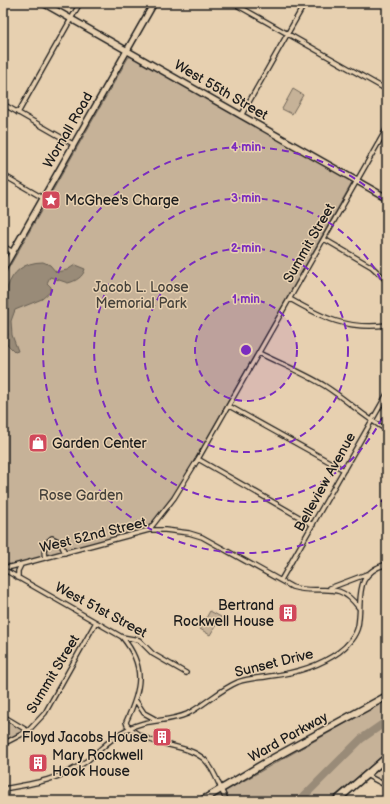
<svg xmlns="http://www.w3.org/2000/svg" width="390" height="804" font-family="'Balsamiq Sans',sans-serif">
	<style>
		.built { fill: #d6c1a4 }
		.green { fill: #c6b298; stroke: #71675a }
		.water { fill: #998b78; stroke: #675f53 }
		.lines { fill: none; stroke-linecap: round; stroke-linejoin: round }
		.river { stroke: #998b78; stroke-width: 8 }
		.minor-casing { stroke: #1c1c1c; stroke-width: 6 }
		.secondary-casing { stroke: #1c1c1c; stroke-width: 8 }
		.trunk-casing { stroke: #1c1c1c; stroke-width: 9 }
		.minor { stroke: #e7d0b0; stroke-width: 3.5 }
		.secondary { stroke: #e7d0b0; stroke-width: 5 }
		.trunk { stroke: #e7d0b0; stroke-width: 6 }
		.ring { fill: none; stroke: #7b2cbf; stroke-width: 2; stroke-dasharray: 7 5 }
		.labels { text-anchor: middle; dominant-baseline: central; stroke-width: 3; stroke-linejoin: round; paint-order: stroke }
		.street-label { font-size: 14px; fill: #1c1c1c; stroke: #e7d0b0 }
		.poi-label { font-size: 14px; fill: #1c1c1c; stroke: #e7d0b0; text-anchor: start }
		.park-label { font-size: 14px; fill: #46423b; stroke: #e7d0b0 }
		.centre { fill: #7b2cbf; stroke: #e7d0b0; stroke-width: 2 }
		.ring-label { font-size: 12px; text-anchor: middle; font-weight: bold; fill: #7b2cbf; stroke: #e7d0b0; stroke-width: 3; stroke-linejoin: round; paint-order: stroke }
	</style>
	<rect width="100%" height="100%" fill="#e7d0b0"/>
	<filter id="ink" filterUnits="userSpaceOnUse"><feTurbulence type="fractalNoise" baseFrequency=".025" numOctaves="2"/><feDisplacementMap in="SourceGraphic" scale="8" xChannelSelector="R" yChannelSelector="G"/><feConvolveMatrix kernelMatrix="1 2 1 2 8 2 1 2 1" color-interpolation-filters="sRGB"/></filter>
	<g filter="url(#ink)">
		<path class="built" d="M 387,760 L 387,786 L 370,775 Z"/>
		<path class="green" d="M 131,56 L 351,180 L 352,183 L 196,458 C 183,479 162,522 139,531 L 14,564 L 3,564 L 3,278 L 128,58 Z
			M 293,89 L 303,95 L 292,114 L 282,109 Z
			M 210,611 L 221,617 L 210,635 L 200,629 Z
			M 387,700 L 387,752 L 329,801 L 208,801 Z
			M 6,719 L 25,731 L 6,740 Z"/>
		<path class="water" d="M 43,262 L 50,265 L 56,272 L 67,270 L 75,265 L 85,269 C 83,277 76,281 68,283 L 50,277 L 47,283 L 51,287 L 51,291 L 42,299 L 15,310 L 11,321 L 12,335 L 18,351 L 15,352 L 3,340 L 3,336 L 6,337 L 8,335 C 0,305 3,262 43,262 Z"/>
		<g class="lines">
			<path class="river" d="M 299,801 L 361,739 L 387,721"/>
			<g class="minor-casing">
				<path id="minor" d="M 233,3 L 387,90
					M 3,10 L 7,3
					M 3,104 L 73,144
					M 18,113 L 80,3
					M 241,116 L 305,3
					M 3,175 L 43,198
					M 324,239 L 372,267 L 387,281
					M 3,246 L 13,252
					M 290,299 C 323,318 347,330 387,325
					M 259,353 C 281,364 304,373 325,386 C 347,400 365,418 387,430
					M 229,406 L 344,470
					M 198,459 L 313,525
					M 149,530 L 174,498 L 198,459 L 387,128
					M 45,558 C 43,550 44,544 52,538 L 60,542 L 65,553
					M 3,567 L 11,567 L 149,530 L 165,530 L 189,533 L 202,537 L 292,587 C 322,596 337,578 359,608
					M 3,569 L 122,637 L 139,640 L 153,654 L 186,673
					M 18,578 L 18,571 L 21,565
					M 281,580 L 387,394
					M 330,588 L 367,574
					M 122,637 C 147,667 141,690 126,722 L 127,725 C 148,749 184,741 205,760 C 216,771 219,788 227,801
					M 136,701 L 144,713 L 155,719
					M 3,716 L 28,731
					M 3,716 L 4,743
					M 3,744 L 28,731 L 45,713 L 96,622
					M 366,775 L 387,786
					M 3,789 C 33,784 63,779 88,760 C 100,750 112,737 126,730 C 146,718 167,723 187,714 C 205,705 219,690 238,682 C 249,678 260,678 271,676 C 296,673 318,667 339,652 C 347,646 356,636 358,626 C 363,599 352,574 387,564
					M 3,801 L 4,801
					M 134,801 L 138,801"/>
			</g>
			<g class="secondary-casing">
				<path id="secondary" d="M 43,3 L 387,198
					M 3,269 L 154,3"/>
			</g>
			<g class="trunk-casing">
				<path id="trunk" d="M 201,801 L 268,761 L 387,696
					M 336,801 L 387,757"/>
			</g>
			<use href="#minor" class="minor"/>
			<use href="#secondary" class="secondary"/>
			<use href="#trunk" class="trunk"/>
		</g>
	</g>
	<circle cx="246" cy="350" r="51" fill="#7b2cbf" fill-opacity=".12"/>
	<g class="ring">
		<circle cx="246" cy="350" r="51"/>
		<circle cx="246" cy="350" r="102"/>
		<path d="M387 407A152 152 0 1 1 387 293"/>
		<path d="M386 497A203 203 0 1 1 386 203"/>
	</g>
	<defs>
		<g id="sight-square" transform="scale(1)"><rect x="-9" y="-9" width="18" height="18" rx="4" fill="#d1495b" stroke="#e7d0b0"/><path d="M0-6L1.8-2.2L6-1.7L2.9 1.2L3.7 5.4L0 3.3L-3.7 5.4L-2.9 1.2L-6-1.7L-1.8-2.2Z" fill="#fff"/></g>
		<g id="shop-square" transform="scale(1)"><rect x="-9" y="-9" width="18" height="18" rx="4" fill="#d1495b" stroke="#e7d0b0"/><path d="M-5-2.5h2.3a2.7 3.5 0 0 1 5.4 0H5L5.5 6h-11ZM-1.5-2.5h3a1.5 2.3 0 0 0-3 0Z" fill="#fff"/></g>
		<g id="building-square" transform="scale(1)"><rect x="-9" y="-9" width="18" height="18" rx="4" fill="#d1495b" stroke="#e7d0b0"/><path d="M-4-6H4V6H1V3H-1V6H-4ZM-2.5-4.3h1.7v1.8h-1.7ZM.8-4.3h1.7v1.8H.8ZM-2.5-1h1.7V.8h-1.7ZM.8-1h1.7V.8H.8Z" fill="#fff"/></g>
	</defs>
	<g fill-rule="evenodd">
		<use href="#sight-square" x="51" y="200"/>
		<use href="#shop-square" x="38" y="443"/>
		<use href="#building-square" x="288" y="613"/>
		<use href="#building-square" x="162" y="737"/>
		<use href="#building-square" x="38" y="763"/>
	</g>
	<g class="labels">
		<g class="street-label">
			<text transform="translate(221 90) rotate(30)">West 55th Street</text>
			<text transform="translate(68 130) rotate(-60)">Wornall Road</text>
			<text transform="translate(309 243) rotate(-60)">Summit Street</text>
			<text transform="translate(325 482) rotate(-61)">Belleview Avenue</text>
			<text transform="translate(93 535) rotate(-14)">West 52nd Street</text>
			<text transform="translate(101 610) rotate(28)">West 51st Street</text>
			<text transform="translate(274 663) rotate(-14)">Sunset Drive</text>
			<text transform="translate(53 674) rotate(-59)">Summit Street</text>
			<text transform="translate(288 737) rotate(-29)">Ward Parkway</text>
		</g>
		<g class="poi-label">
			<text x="65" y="200">McGhee's Charge</text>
			<text x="52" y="443">Garden Center</text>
			<text x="274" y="605" text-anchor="end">Bertrand<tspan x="274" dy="16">Rockwell House</tspan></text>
			<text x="148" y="737" text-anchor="end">Floyd Jacobs House</text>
			<text x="52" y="755">Mary Rockwell<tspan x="52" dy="16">Hook House</tspan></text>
		</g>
		<g class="park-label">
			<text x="141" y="287">Jacob L. Loose<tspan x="141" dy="16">Memorial Park</tspan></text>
			<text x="81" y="495">Rose Garden</text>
		</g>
	</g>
	<circle cx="246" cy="350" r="6" class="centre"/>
	<g class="ring-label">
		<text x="246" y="151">4 min</text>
		<text x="246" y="202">3 min</text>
		<text x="246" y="252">2 min</text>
		<text x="246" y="303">1 min</text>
	</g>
	<rect width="390" height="804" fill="none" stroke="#e7d0b0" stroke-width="16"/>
	<rect x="8" y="8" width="374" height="788" fill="none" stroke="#1c1c1c" stroke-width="1.5" filter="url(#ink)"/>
</svg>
